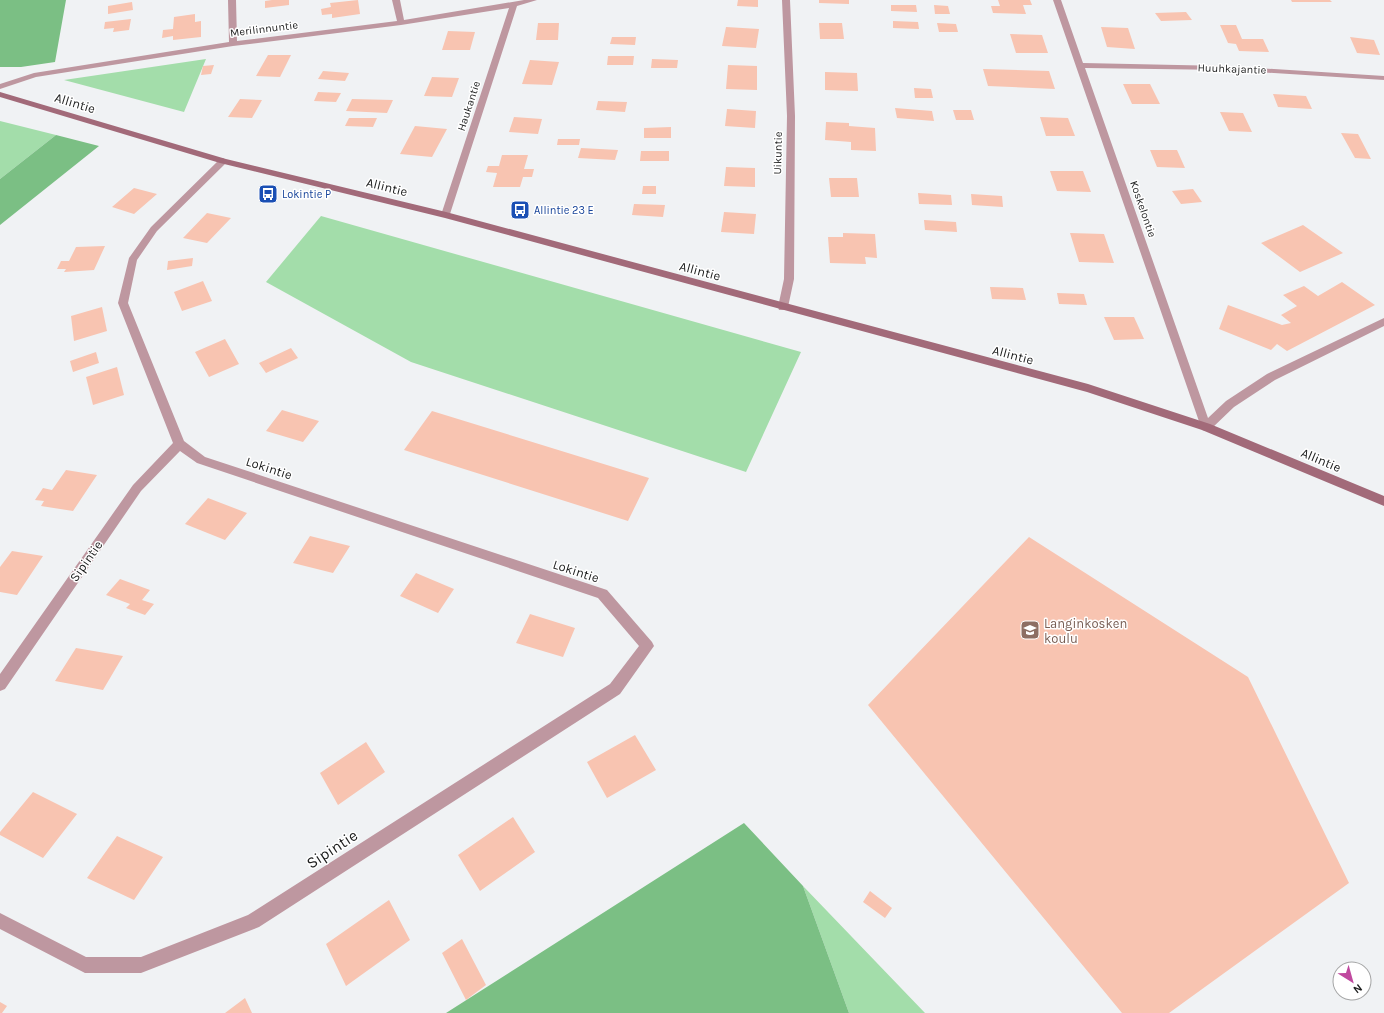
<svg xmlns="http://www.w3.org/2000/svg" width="1384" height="1013" font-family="Karla,sans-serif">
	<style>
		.green { fill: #a3ddaa }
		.forest { fill: #7bbf84 }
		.building { fill: #f8c4b1 }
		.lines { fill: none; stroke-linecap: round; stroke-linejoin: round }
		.street { fill: #be97a0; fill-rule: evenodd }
		.secondary { fill: #a26a79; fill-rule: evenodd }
		.labels { text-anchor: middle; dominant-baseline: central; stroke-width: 3; stroke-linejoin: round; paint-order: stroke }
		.far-street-label { font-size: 11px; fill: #1c1d1d; stroke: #fff }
		.far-transit-label { font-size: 11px; fill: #164399; stroke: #fff; text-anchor: start }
		.street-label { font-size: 13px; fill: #1c1d1d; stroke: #fff }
		.education-label { font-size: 13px; fill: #785e54; stroke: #fff; text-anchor: start }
		.near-street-label { font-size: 16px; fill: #1c1d1d; stroke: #fff }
	</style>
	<rect width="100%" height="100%" fill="#f0f2f4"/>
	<path class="green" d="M 206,59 L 184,112 L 64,80 Z
		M 0,121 L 56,135 L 0,179 Z
		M 321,216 L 801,352 L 746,472 L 411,362 L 266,282 Z
		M 803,886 L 925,1013 L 849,1013 Z"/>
	<path class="forest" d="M 0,0 L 66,0 L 55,62 L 21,67 L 0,67 Z
		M 56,135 L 99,146 L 0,225 L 0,179 Z
		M 744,823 L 803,886 L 849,1013 L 446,1013 Z"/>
	<path class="building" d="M 272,0 L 289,0 L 289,5 L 265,8 L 265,1 Z
		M 358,0 L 360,14 L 332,18 L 332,14 L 322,15 L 321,9 L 331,7 L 330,3 Z
		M 738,0 L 758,0 L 758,7 L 737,6 Z
		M 819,0 L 849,0 L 849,4 L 819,3 Z
		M 998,0 L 1030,0 L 1032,5 L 1023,5 L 1026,14 L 993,13 L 991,6 L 1000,6 Z
		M 1291,0 L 1330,0 L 1332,2 L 1292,2 Z
		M 132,2 L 133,10 L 108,14 L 108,6 Z
		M 891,5 L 916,5 L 917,12 L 891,11 Z
		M 934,5 L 948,6 L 950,14 L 935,14 Z
		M 1186,12 L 1192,20 L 1161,21 L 1155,13 Z
		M 195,14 L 195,22 L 201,21 L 201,37 L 173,40 L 173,36 L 162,38 L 163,30 L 173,29 L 174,17 Z
		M 131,19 L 129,30 L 113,32 L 114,28 L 104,29 L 105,22 Z
		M 893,21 L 918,22 L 919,29 L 893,28 Z
		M 538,23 L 559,23 L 558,40 L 536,40 Z
		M 819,23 L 842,23 L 844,39 L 820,39 Z
		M 937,23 L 956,24 L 958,32 L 939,32 Z
		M 1220,25 L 1236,25 L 1242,39 L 1263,39 L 1269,52 L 1239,51 L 1236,44 L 1228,43 Z
		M 726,27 L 759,29 L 756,48 L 722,46 Z
		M 1101,27 L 1128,28 L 1135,49 L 1107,47 Z
		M 448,31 L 475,32 L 470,50 L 442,50 Z
		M 1010,34 L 1042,35 L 1048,53 L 1016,53 Z
		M 612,37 L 636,37 L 635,45 L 610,44 Z
		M 1350,37 L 1374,40 L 1380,55 L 1357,53 Z
		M 268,55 L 291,55 L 280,77 L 256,76 Z
		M 608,56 L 634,56 L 633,65 L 607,65 Z
		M 652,59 L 678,60 L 677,68 L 651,68 Z
		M 530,60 L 559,62 L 552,85 L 522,84 Z
		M 214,65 L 211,74 L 201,75 L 203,66 Z
		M 728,65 L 757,66 L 757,90 L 726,89 Z
		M 983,69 L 1049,71 L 1055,89 L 988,86 Z
		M 323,71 L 349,73 L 345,81 L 318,79 Z
		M 825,72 L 857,73 L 858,91 L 825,90 Z
		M 432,77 L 459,78 L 452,97 L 424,96 Z
		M 1123,84 L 1150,84 L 1160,104 L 1132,104 Z
		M 914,88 L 931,89 L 933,98 L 915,98 Z
		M 318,92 L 341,93 L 336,102 L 314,101 Z
		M 1273,94 L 1306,96 L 1312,109 L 1278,107 Z
		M 240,99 L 262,100 L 252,118 L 228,117 Z
		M 352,99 L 393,100 L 387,113 L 346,111 Z
		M 598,101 L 627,102 L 625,112 L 596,110 Z
		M 895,108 L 932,111 L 934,121 L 897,118 Z
		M 727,109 L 756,111 L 755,128 L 725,126 Z
		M 953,110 L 971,110 L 974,120 L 956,120 Z
		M 1220,112 L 1243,113 L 1252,132 L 1229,131 Z
		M 514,117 L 542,119 L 538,134 L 509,132 Z
		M 1040,117 L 1068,118 L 1075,136 L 1046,136 Z
		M 349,118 L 377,118 L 373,127 L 345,126 Z
		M 826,122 L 849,123 L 849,126 L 875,128 L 876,151 L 851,150 L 851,142 L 825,140 Z
		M 415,126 L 447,129 L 432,157 L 400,154 Z
		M 671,127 L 671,138 L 644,138 L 644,128 Z
		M 1341,133 L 1358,134 L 1371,159 L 1355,158 Z
		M 558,139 L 580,139 L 579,145 L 557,145 Z
		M 581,148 L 618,150 L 615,160 L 578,158 Z
		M 1150,150 L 1177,150 L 1185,168 L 1157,167 Z
		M 641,151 L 669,151 L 669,161 L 640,161 Z
		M 502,155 L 528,155 L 524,169 L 534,169 L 532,177 L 523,177 L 520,187 L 493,187 L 497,173 L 486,172 L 488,166 L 499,166 Z
		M 726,167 L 755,168 L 755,187 L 724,186 Z
		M 1050,171 L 1083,171 L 1091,192 L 1057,191 Z
		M 829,178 L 857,178 L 859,197 L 831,197 Z
		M 643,186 L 656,186 L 656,194 L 642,194 Z
		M 134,188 L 157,194 L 134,214 L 112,207 Z
		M 1193,189 L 1202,202 L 1181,204 L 1172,191 Z
		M 918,193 L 951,195 L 952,205 L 919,204 Z
		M 971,194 L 1002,196 L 1003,207 L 972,205 Z
		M 634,204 L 665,205 L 663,217 L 632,215 Z
		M 724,212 L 756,214 L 754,234 L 721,232 Z
		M 207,213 L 231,218 L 207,243 L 183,238 Z
		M 924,220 L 956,222 L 957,232 L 925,230 Z
		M 1303,225 L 1343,253 L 1300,272 L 1261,243 Z
		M 843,233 L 875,234 L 877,258 L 865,257 L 866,264 L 830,263 L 828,237 L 843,237 Z
		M 1070,233 L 1104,234 L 1114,263 L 1079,262 Z
		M 105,246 L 94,270 L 64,272 L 66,269 L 57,269 L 61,261 L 69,261 L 76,247 Z
		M 193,258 L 192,266 L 167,270 L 168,261 Z
		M 203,281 L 212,301 L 182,311 L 174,292 Z
		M 1342,282 L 1375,305 L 1287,351 L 1277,344 L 1271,350 L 1219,329 L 1228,305 L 1282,325 L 1291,323 L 1281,315 L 1297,306 L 1283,295 L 1304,286 L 1318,296 Z
		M 990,287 L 1023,288 L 1026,300 L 992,299 Z
		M 1057,293 L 1084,294 L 1087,305 L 1059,304 Z
		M 102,307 L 107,331 L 74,341 L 71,316 Z
		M 1104,317 L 1134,317 L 1144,339 L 1114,340 Z
		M 225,339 L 239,364 L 209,377 L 195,352 Z
		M 291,348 L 298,358 L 266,373 L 259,363 Z
		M 96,352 L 99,363 L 73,372 L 70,361 Z
		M 117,367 L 124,395 L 93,405 L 86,377 Z
		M 282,410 L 319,421 L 303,442 L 266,431 Z
		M 432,411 L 649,478 L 628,521 L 404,450 Z
		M 66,470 L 97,475 L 73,511 L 41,506 L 44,501 L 35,500 L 43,488 L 52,490 Z
		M 208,498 L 247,513 L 225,540 L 185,524 Z
		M 310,536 L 350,546 L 333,573 L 293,563 Z
		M 1029,537 L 1248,677 L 1349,883 L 1169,1013 L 1122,1013 L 868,705 Z
		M 12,551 L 43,556 L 17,595 L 0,592 L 0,567 Z
		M 416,573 L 454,589 L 438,613 L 400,596 Z
		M 120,579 L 150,590 L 142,600 L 154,604 L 145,615 L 126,608 L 130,604 L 106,595 Z
		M 530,614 L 575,628 L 563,657 L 516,643 Z
		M 76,648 L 123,656 L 103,690 L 55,681 Z
		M 635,735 L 656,770 L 607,798 L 587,762 Z
		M 366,742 L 385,772 L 338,805 L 320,773 Z
		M 33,792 L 77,814 L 43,858 L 0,835 L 0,832 Z
		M 513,817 L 535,852 L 480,891 L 458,855 Z
		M 117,836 L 163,857 L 134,900 L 87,878 Z
		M 870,891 L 892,908 L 885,918 L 863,902 Z
		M 389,900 L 410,940 L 346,986 L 326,944 Z
		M 462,939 L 486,985 L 466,1000 L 442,953 Z
		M 245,998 L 252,1013 L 225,1013 Z
		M 0,1002 L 7,1006 L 2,1013 L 0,1013 Z"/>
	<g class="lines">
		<path class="street" d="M 228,0 L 236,0 L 237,41 L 397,21 L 392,0 L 400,0 L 404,20 L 524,0 L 537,0 L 517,6 L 449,217 L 443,217 L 441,215 L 509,8 L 401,25 L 233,46 L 36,77 L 0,89 L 0,84 L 34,73 L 229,42 Z
			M 782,0 L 790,0 L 795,116 L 794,279 L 788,307 L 787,310 L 779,310 L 778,307 L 784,279 L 787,116 Z
			M 1053,0 L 1061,0 L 1083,63 L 1225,66 L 1384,76 L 1384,80 L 1225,70 L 1085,68 L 1208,418 L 1226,401 L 1267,374 L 1384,318 L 1384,326 L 1275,380 L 1234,407 L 1210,430 L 1206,431 L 1202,430 Z
			M 223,158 L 227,161 L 226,163 L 157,231 L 137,260 L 128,303 L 184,441 L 205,457 L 607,590 L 652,642 L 654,646 L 620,694 L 259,927 L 141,973 L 85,973 L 0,929 L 0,913 L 86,957 L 141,957 L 248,915 L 610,684 L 639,646 L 598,598 L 197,463 L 180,451 L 141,491 L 5,689 L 0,691 L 0,674 L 133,485 L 173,443 L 118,303 L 129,258 L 151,227 L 220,159 Z"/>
		<path class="secondary" d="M 0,92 L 226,159 L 446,212 L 1088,384 L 1210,424 L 1384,496 L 1384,506 L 1202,430 L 1087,392 L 445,218 L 220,163 L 0,97 Z"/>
	</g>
	<defs>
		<g id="bus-square" transform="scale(1)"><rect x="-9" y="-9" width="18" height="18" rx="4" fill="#1a4fb4" stroke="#fff"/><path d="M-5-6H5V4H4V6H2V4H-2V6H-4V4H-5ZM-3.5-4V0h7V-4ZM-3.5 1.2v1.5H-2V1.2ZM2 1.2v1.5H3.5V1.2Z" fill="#fff"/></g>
		<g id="school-square" transform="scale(1)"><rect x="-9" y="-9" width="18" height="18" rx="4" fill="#8d6e63" stroke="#fff"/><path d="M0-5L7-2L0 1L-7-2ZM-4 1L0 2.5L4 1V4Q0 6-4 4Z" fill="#fff"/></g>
	</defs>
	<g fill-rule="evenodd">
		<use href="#bus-square" x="268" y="194"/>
		<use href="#bus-square" x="520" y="210"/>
		<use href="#school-square" x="1030" y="630"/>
	</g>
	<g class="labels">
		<g class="far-street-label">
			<text transform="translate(264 29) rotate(-7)">Merilinnuntie</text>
			<text transform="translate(1232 69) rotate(2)">Huuhkajantie</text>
			<text transform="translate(469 106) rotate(-72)">Haukantie</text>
			<text transform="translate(778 153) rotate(-89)">Uikuntie</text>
			<text transform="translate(1143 209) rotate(71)">Koskelontie</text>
		</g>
		<g class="far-transit-label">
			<text x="282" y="194">Lokintie P</text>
			<text x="534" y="210">Allintie 23 E</text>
		</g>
		<g class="street-label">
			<text transform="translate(75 103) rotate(17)">Allintie</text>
			<text transform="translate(387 187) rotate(14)">Allintie</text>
			<text transform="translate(700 271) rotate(15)">Allintie</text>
			<text transform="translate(1013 355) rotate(15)">Allintie</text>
			<text transform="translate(1321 460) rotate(23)">Allintie</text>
			<text transform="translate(269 468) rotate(18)">Lokintie</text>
			<text transform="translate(86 561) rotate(-55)">Sipintie</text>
			<text transform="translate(576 571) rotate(18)">Lokintie</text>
		</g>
		<g class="education-label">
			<text x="1044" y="623">Langinkosken<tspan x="1044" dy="15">koulu</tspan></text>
		</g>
		<g class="near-street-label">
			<text transform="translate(332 849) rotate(-33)">Sipintie</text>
		</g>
	</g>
	<g transform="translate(1352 981) rotate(143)"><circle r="19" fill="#ffffff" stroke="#a4a5a5"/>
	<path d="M0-3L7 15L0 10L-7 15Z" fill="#c0499f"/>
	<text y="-6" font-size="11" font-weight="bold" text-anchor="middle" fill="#1c1d1d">N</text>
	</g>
</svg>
